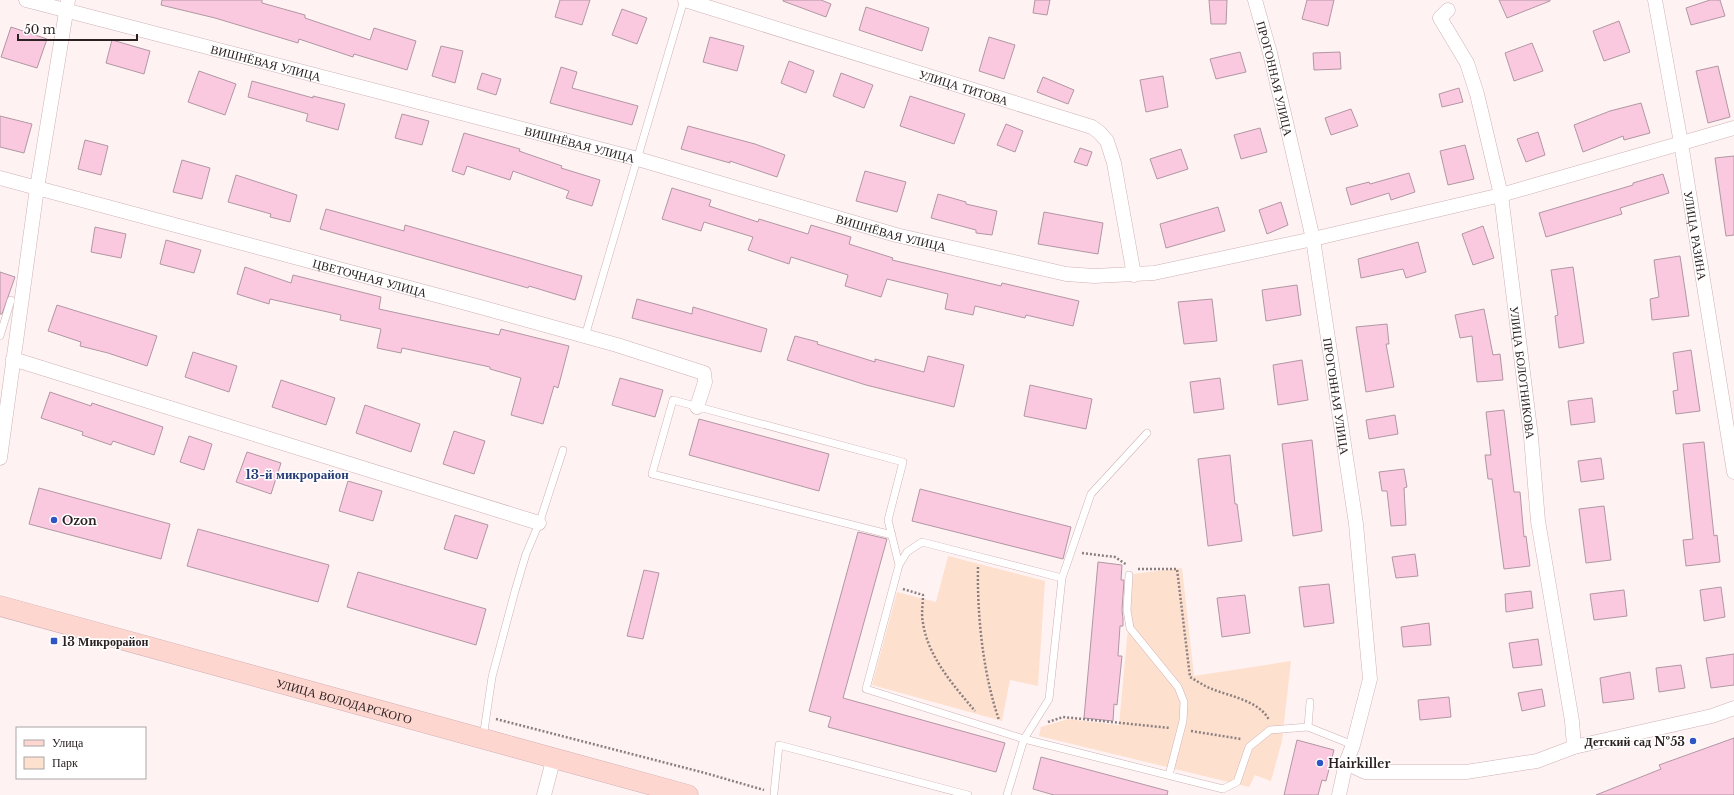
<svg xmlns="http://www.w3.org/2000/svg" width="1734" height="795" font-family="'Libre Baskerville',serif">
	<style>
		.green { fill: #fee0cf }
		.building { fill: #fac9df; stroke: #b197a3 }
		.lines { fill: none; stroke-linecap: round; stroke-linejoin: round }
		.service-casing { stroke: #cfb1b5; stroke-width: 8 }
		.minor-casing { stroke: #cfb1b5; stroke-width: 15 }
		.secondary-casing { stroke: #cfb1b5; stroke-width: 21 }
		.path { stroke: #8b7f80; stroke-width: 2.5; stroke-dasharray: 2 2; stroke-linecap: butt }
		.service { stroke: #fff; stroke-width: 7 }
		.minor { stroke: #fff; stroke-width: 14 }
		.secondary { stroke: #fed6d0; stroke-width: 20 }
		.poi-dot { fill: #2f55c5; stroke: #fff; stroke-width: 1.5 }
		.labels { text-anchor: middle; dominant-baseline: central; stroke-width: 3; stroke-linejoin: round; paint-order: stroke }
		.street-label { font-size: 12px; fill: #2c2122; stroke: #fff }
		.poi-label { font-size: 12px; font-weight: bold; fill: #2c2122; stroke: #fff; text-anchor: start }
		.neighbourhood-label { font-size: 13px; font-weight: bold; fill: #273d75; stroke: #fff }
	</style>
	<rect width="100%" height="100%" fill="#fff2f3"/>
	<path class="green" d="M 948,556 L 1045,581 L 1038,686 L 1010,680 L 1002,721 L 872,685 L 897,592 L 936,602 Z
		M 1182,568 L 1194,676 L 1291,661 L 1282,741 L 1271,781 L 1255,775 L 1249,787 L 1039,736 L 1041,727 L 1068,719 L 1119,725 L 1133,574 Z"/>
	<path class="building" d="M 162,0 L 262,0 L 262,3 L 305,15 L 305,18 L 370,40 L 374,28 L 416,41 L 407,70 L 354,54 L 353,57 L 299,39 L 298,43 L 215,18 L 161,5 Z
		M 560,0 L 590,0 L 582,25 L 555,17 Z
		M 783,0 L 821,0 L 831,4 L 826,17 L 783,1 Z
		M 1035,0 L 1050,0 L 1047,15 L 1033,13 Z
		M 1209,0 L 1227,0 L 1226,24 L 1211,24 Z
		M 1307,0 L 1334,0 L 1328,26 L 1302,19 Z
		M 1499,0 L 1550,0 L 1550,1 L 1507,18 Z
		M 1710,0 L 1720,0 L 1725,16 L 1691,25 L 1686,8 Z
		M 866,7 L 929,28 L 922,51 L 859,30 Z
		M 622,9 L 647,18 L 637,44 L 612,35 Z
		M 1619,21 L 1630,52 L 1604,61 L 1593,31 Z
		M 11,27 L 47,39 L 37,68 L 1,57 Z
		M 710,37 L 744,46 L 737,71 L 703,62 Z
		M 989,37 L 1015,45 L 1004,79 L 979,71 Z
		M 112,40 L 150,51 L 144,74 L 106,63 Z
		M 1532,43 L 1543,71 L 1514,81 L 1505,53 Z
		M 441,46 L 463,51 L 455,83 L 432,76 Z
		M 1240,52 L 1246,72 L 1216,79 L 1210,59 Z
		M 1340,52 L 1341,69 L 1314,70 L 1313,53 Z
		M 789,61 L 814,71 L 806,93 L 781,83 Z
		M 1718,66 L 1730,117 L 1708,123 L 1696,71 Z
		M 561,67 L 577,72 L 572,88 L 638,106 L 632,125 L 550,103 Z
		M 199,71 L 236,84 L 225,115 L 188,102 Z
		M 482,73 L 501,79 L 496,95 L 477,89 Z
		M 841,73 L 873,85 L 864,108 L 833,96 Z
		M 1163,76 L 1168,107 L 1146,112 L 1140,80 Z
		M 1043,77 L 1074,90 L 1068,104 L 1037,92 Z
		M 252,81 L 313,98 L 313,96 L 345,104 L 338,130 L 306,121 L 308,114 L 248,97 Z
		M 1459,88 L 1463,102 L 1442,107 L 1439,94 Z
		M 910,96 L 965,114 L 954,144 L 900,126 Z
		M 1641,103 L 1650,133 L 1624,140 L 1623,136 L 1583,152 L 1574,125 L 1610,111 Z
		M 1351,109 L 1358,126 L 1331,135 L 1325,118 Z
		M 402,114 L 429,121 L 422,145 L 395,138 Z
		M 0,116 L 32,124 L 24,153 L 0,147 Z
		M 1006,124 L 1023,131 L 1015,152 L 997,145 Z
		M 688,126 L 755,144 L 785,155 L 777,177 L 730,161 L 730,163 L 681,149 Z
		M 1260,128 L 1267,152 L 1241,159 L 1234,135 Z
		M 1538,132 L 1545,155 L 1526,162 L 1517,139 Z
		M 464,133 L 520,149 L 519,151 L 562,166 L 561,168 L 600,180 L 592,206 L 566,198 L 569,191 L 513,171 L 510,180 L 467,166 L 464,175 L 452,171 Z
		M 85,140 L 108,146 L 101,175 L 78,169 Z
		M 1465,145 L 1474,179 L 1448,185 L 1440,151 Z
		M 1080,148 L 1092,152 L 1087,166 L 1074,162 Z
		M 1181,149 L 1188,169 L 1157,179 L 1150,159 Z
		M 1734,156 L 1734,235 L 1726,236 L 1715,158 Z
		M 182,160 L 210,168 L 202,199 L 173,192 Z
		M 865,171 L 906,182 L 897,212 L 856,201 Z
		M 1409,173 L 1415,192 L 1391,200 L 1389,193 L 1351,205 L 1346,188 L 1369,182 L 1370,184 Z
		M 1663,174 L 1669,193 L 1620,208 L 1622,214 L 1546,237 L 1539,213 L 1633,185 L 1633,183 Z
		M 236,175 L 297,195 L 290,222 L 270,217 L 271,214 L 228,202 Z
		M 672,188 L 711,200 L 709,206 L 758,222 L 759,219 L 808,234 L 811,225 L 851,237 L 849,244 L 893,258 L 892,260 L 1001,286 L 1002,283 L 1079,301 L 1073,326 L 1026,315 L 1025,318 L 975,306 L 973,315 L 945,309 L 948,294 L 887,279 L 881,297 L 845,286 L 848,275 L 791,257 L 789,264 L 748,250 L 753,237 L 704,222 L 701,231 L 662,219 Z
		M 938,194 L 966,202 L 966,204 L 997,211 L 992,235 L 976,233 L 976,230 L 931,218 Z
		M 1281,202 L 1288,225 L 1267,234 L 1259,210 Z
		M 1218,207 L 1225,231 L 1166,248 L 1160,224 Z
		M 326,209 L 404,231 L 405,225 L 582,276 L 575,300 L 529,286 L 528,288 L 320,229 Z
		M 1044,212 L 1103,223 L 1098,254 L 1038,244 Z
		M 1483,226 L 1494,258 L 1473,265 L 1462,234 Z
		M 95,227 L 126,234 L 121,258 L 91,252 Z
		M 166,240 L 201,250 L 194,273 L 160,264 Z
		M 1418,242 L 1426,272 L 1406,278 L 1403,269 L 1361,278 L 1358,259 Z
		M 1680,256 L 1689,316 L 1652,320 L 1650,299 L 1659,297 L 1654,260 Z
		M 245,267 L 291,283 L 293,275 L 381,297 L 379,309 L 499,335 L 501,329 L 569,346 L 558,388 L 554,386 L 543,424 L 511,415 L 521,378 L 490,369 L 490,367 L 402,348 L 401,353 L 377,348 L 381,329 L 340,320 L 341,315 L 270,299 L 269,304 L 237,294 Z
		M 1573,267 L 1584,343 L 1559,348 L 1555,316 L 1558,315 L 1551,270 Z
		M 0,272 L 15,277 L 2,314 L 0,314 Z
		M 1297,285 L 1301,315 L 1266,321 L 1262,290 Z
		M 637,299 L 692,314 L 693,307 L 767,329 L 761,352 L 632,318 Z
		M 1212,299 L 1217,341 L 1184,344 L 1178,302 Z
		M 57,305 L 157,336 L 147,366 L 108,353 L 80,346 L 81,342 L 48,331 Z
		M 1484,309 L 1493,355 L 1500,354 L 1503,380 L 1477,382 L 1472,336 L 1460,338 L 1455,315 Z
		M 1387,324 L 1389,344 L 1386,344 L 1394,387 L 1366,392 L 1356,327 Z
		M 795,336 L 818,342 L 817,344 L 875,362 L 875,359 L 924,372 L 928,356 L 964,365 L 954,407 L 866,385 L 787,360 Z
		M 1691,350 L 1700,411 L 1676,414 L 1673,391 L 1678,390 L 1673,353 Z
		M 193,352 L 237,366 L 229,392 L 185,377 Z
		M 1302,360 L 1308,400 L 1278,405 L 1273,365 Z
		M 620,378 L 663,390 L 655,417 L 612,405 Z
		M 1220,378 L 1224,409 L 1194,413 L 1190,382 Z
		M 281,380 L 335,398 L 326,425 L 272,407 Z
		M 1030,385 L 1092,399 L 1086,429 L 1024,416 Z
		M 50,392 L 91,406 L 92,403 L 163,427 L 154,455 L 113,441 L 111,445 L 82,435 L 83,432 L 41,418 Z
		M 1592,398 L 1595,422 L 1571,425 L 1568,401 Z
		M 365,405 L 420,424 L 411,452 L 356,433 Z
		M 1504,410 L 1514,492 L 1520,492 L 1524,537 L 1526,536 L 1530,566 L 1504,569 L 1492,479 L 1488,479 L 1485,455 L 1491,455 L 1486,412 Z
		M 1395,415 L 1398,434 L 1369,439 L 1366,420 Z
		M 699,419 L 829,454 L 819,491 L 689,455 Z
		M 454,431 L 485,441 L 474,474 L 443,464 Z
		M 189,436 L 212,444 L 204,470 L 180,462 Z
		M 1312,440 L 1322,531 L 1293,536 L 1282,444 Z
		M 1704,442 L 1714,536 L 1717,535 L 1720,562 L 1686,566 L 1683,540 L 1693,539 L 1683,444 Z
		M 247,452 L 281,463 L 271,494 L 236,482 Z
		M 1230,455 L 1235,504 L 1237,504 L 1242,541 L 1208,546 L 1198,459 Z
		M 1601,458 L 1604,479 L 1581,482 L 1578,461 Z
		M 1404,469 L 1407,487 L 1404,488 L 1406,525 L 1391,526 L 1387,491 L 1382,491 L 1379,472 Z
		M 348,481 L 382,491 L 373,521 L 339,511 Z
		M 39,488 L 170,524 L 161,559 L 29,524 Z
		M 920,489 L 1071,527 L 1063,559 L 912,521 Z
		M 1604,506 L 1611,560 L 1586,563 L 1579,509 Z
		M 455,515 L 488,525 L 477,559 L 444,549 Z
		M 198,529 L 329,565 L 318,602 L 187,566 Z
		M 858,532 L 887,539 L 843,698 L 1005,743 L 996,772 L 828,727 L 831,717 L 809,711 Z
		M 1415,554 L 1418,576 L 1396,578 L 1392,557 Z
		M 1098,562 L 1122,565 L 1121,580 L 1124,580 L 1122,610 L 1123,618 L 1123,626 L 1120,626 L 1118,656 L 1122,656 L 1117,705 L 1114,704 L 1113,721 L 1084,718 Z
		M 644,570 L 659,573 L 643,639 L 627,636 Z
		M 358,572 L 486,609 L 476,645 L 347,607 Z
		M 1329,584 L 1334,623 L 1304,627 L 1299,587 Z
		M 1721,587 L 1725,617 L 1704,621 L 1700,590 Z
		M 1624,590 L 1627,616 L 1594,620 L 1590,594 Z
		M 1531,591 L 1533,608 L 1506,612 L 1505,594 Z
		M 1245,595 L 1250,633 L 1222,637 L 1217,598 Z
		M 1429,623 L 1431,645 L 1403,647 L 1401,627 Z
		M 1538,639 L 1542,665 L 1513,668 L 1509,643 Z
		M 1734,654 L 1734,685 L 1711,688 L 1706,658 Z
		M 1681,665 L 1685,688 L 1659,692 L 1656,668 Z
		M 1630,672 L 1634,699 L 1603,703 L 1600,678 Z
		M 1542,689 L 1545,706 L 1522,711 L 1518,693 Z
		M 1449,697 L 1451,717 L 1420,720 L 1418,700 Z
		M 1734,738 L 1734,795 L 1596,795 L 1661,769 L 1659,765 Z
		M 1297,740 L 1334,750 L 1326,781 L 1322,780 L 1318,795 L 1284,795 Z
		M 1041,757 L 1168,791 L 1167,795 L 1054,795 L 1033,789 Z"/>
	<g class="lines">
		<g class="service-casing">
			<path id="service" d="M 0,336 L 11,300
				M 585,336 L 684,0
				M 892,535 L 652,474 L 673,400 L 903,462 L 888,520 L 899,565
				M 1129,575 L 1127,610 L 1130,628 L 1178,687 L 1184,702 L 1183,721 L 1169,775
				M 1062,578 L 1091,494 L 1147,433
				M 1308,727 L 1310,702
				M 483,738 L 492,677 L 515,591 L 526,554 L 540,521 L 563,450
				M 774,793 L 779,745 L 968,795
				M 1007,795 L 1024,739 L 1049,699 L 1062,578 L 922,542 L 907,552 L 899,565 L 866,689 L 1024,739 L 1223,789 L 1237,782 L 1249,747 L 1270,730 L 1308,727 L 1353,745"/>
		</g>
		<g class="minor-casing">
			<g id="minor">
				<path id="s1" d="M 26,0 L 638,159 L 896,235 L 1066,274 L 1094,276 L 1154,273 L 1313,239 L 1501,195 L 1734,128"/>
				<path id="s2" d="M 685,0 L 1092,127 L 1099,132 L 1107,141 L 1114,163 L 1134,275"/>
				<path id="s3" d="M 1255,0 L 1270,53 L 1313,239 L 1356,524 L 1370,679 L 1353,745 L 1346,763 L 1339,795"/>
				<path id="s4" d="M 1655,0 L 1681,143 L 1734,472"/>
				<path id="s5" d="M 1448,10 L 1440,18 L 1467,63 L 1477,94 L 1501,195 L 1531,437 L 1538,521 L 1572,721 L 1574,747"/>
				<path id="s6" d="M 0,178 L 473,305 L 617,345 L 704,373 L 705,382 L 697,407"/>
				<path d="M 13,359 L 539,523"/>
				<path d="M 0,458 L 37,188 L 68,0"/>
				<path d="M 1346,763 L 1365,772 L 1466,772 L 1537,761 L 1574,747 L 1712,716 L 1734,708"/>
				<path d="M 544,795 L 554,757"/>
			</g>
		</g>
		<g class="secondary-casing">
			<g id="secondary">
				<path id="s7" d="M 0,606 L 688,795"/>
			</g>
		</g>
		<path class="path" d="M 1082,553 L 1115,557 L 1127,565
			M 978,567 C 977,615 983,674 999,720
			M 1138,569 L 1177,569 L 1190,677 C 1197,681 1204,686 1212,689 C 1229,696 1260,701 1269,720
			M 903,589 L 923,595 C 923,604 921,614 923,623 C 928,657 954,686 975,711
			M 496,719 L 705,773 L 764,790
			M 1048,722 L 1063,717 L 1170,728
			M 1191,731 L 1241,739"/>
		<use href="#service" class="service"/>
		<use href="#minor" class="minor"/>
		<use href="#secondary" class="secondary"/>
	</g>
	<g class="poi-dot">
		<circle cx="54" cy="520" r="4"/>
		<rect x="50" y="637" width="8" height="8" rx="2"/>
		<circle cx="1693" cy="741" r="4"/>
		<circle cx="1320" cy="763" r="4"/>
	</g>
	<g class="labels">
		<g class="street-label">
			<text stroke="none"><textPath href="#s1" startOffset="248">ВИШНЁВАЯ УЛИЦА</textPath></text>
			<text stroke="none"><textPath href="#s3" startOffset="81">ПРОГОННАЯ УЛИЦА</textPath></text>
			<text stroke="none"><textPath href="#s2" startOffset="292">УЛИЦА ТИТОВА</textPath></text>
			<text stroke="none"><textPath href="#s1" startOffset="572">ВИШНЁВАЯ УЛИЦА</textPath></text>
			<text stroke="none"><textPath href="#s1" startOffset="896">ВИШНЁВАЯ УЛИЦА</textPath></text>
			<text stroke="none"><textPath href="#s4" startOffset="239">УЛИЦА РАЗИНА</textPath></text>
			<text stroke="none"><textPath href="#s6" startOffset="383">ЦВЕТОЧНАЯ УЛИЦА</textPath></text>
			<text stroke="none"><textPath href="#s5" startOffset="379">УЛИЦА БОЛОТНИКОВА</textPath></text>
			<text stroke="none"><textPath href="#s3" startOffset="405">ПРОГОННАЯ УЛИЦА</textPath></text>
			<text stroke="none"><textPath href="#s7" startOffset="357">УЛИЦА ВОЛОДАРСКОГО</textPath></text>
		</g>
		<g class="poi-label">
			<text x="62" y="520">Ozon</text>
			<text x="62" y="641">13 Микрорайон</text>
			<text x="1685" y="741" text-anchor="end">Детский сад №53</text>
			<text x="1328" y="763">Hairkiller</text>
		</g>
		<g class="neighbourhood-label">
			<text x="297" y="474">13-й микрорайон</text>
		</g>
	</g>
	<rect x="16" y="727" width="130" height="52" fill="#ffffff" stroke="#aba6a7"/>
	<rect x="24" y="740" width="20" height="6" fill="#fed6d0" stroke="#aba6a7"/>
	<text x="52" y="747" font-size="12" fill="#2c2122">Улица</text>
	<rect x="24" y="757" width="20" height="12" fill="#fee0cf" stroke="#aba6a7"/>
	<text x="52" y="767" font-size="12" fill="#2c2122">Парк</text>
	<path d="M18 34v6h119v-6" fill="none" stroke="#2c2122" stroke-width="2"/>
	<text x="24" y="34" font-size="12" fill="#2c2122" stroke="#ffffff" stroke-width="3" paint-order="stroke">50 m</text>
</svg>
